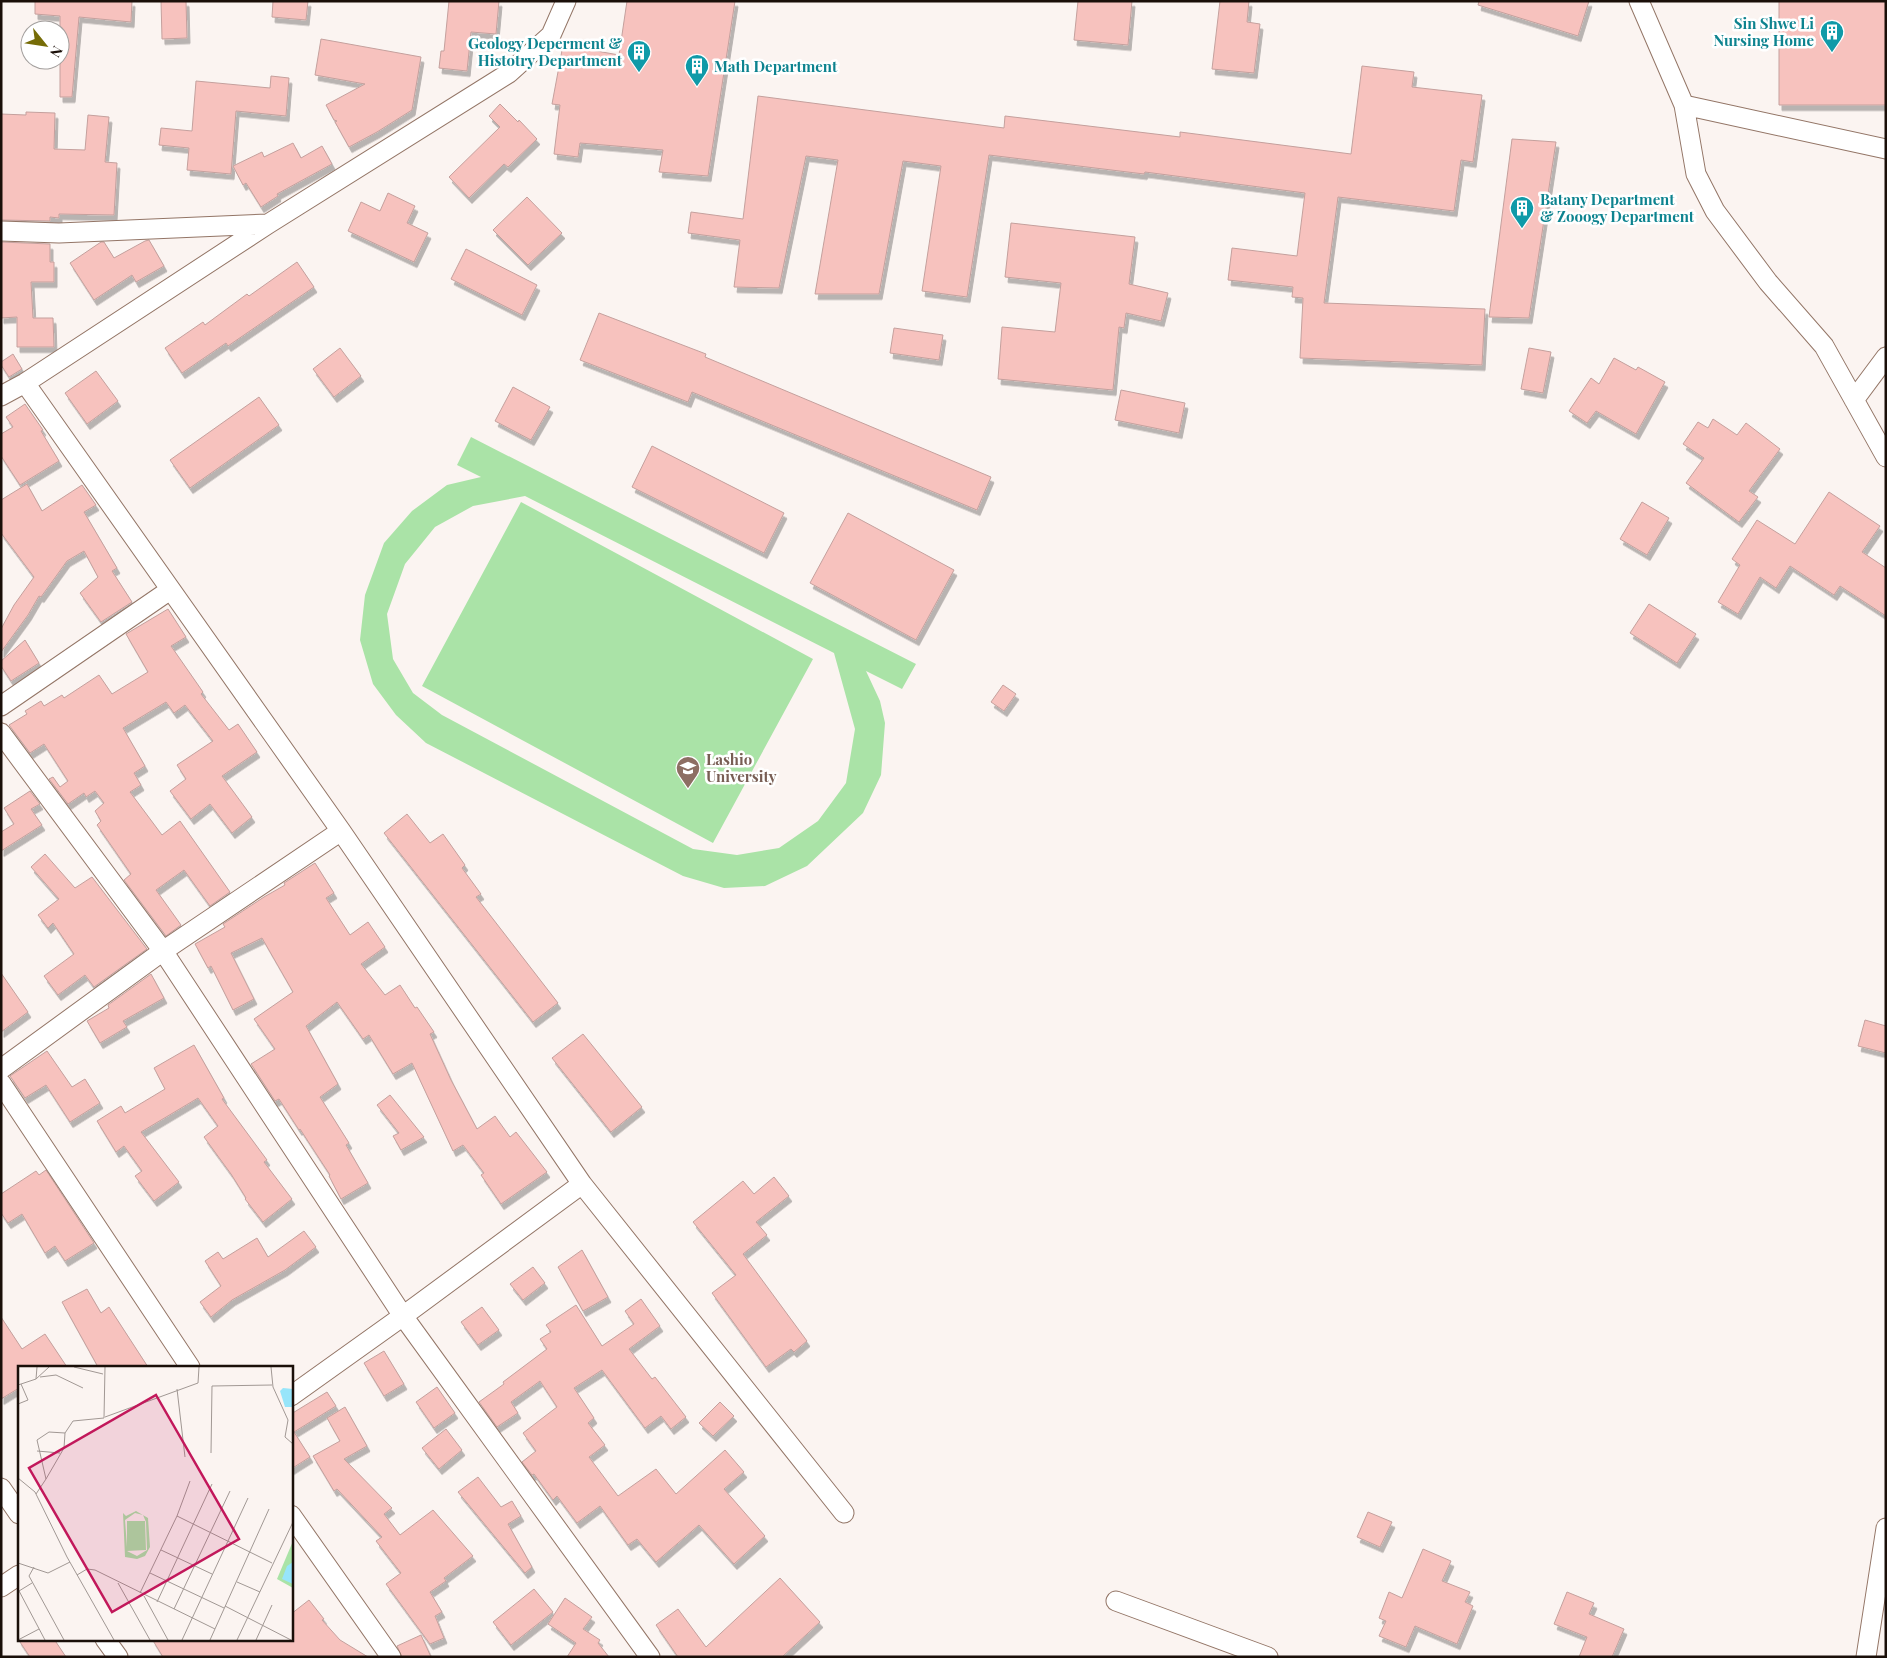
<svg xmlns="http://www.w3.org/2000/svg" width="1887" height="1658" font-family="'Playfair Display',serif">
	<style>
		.green { fill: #aae3a7; fill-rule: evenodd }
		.building { fill: #f7c2be; stroke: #c4a09d; filter: url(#shadow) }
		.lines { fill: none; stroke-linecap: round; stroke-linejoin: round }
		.street-casing { stroke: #937566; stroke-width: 21 }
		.street { stroke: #fff; stroke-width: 19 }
		.labels { text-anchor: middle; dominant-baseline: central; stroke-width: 5; stroke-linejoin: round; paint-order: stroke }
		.culture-label { font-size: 15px; font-weight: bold; fill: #0d838f; stroke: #fff; text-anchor: end }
		.education-label { font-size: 15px; font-weight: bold; fill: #785e54; stroke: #fff; text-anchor: start }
		.inset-road { fill: none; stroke: #a19894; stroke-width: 1 }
		.view { fill: #c2185b; fill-opacity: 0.15; stroke: #c2185b; stroke-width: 2.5 }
		.inset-edge { fill: none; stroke: #1a0f09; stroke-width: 2.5 }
	</style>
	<defs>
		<filter id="shadow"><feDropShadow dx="3" dy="5.5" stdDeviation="0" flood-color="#0004"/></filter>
	</defs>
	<rect width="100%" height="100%" fill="#fbf4f1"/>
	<path class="green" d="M 471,437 L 916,664 L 902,689 L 866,671 L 880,701 L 885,723 L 881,775 L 863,813 L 807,866 L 765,886 L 724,888 L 683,876 L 426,743 L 396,715 L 373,684 L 360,640 L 365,595 L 384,543 L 412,511 L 447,485 L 481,477 L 457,465 ZM 525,496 L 834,653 L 855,729 L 846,783 L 818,821 L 779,848 L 737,855 L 693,849 L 442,715 L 413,693 L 393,659 L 387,614 L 405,564 L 435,527 L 473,506 Z
		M 521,502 L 813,659 L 713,843 L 422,686 Z"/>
	<path class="building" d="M 35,1 L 132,1 L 131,22 L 79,17 L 72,97 L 60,97 L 60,16 L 35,14 Z
		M 161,1 L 186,1 L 187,38 L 162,39 Z
		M 273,1 L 308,1 L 306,20 L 272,17 Z
		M 449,1 L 499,1 L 496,34 L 471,32 L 467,71 L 439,68 L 441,51 L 444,51 Z
		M 627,1 L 735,1 L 708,176 L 659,172 L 663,150 L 580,143 L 578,157 L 554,154 L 560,105 L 552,104 L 563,45 L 619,55 Z
		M 1078,1 L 1132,1 L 1128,45 L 1074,40 Z
		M 1220,1 L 1249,1 L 1247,22 L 1260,24 L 1254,73 L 1212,69 Z
		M 1479,1 L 1589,1 L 1578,36 L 1478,5 Z
		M 1779,1 L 1886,1 L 1886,105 L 1779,105 Z
		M 321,39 L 421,57 L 412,110 L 377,132 L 349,147 L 335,122 L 337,121 L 334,120 L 326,105 L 365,84 L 315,75 Z
		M 1362,66 L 1414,72 L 1412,87 L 1482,95 L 1473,162 L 1461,160 L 1454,211 L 1338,197 L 1324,303 L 1485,309 L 1482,365 L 1300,358 L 1303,298 L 1292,297 L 1293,287 L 1228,280 L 1232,248 L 1297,256 L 1305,193 L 1145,172 L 1144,174 L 989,155 L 967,297 L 922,291 L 941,166 L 903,161 L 879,294 L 815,294 L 838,160 L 806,156 L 779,288 L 734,287 L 740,240 L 688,233 L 691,212 L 743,219 L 758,96 L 1004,128 L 1005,116 L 1180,137 L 1180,132 L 1351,154 Z
		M 271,76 L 289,78 L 286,116 L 236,111 L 231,174 L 187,170 L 189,148 L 159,145 L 161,128 L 192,131 L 196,81 L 270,88 Z
		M 500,104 L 518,122 L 519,120 L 537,139 L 508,167 L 504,164 L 469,198 L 449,177 L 500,127 L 489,116 Z
		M 26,112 L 55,113 L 54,149 L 85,150 L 88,115 L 109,117 L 105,162 L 117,163 L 114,215 L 59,214 L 59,218 L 50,217 L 50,221 L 1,220 L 1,114 L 26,115 Z
		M 1512,139 L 1556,142 L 1529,318 L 1489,317 Z
		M 293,143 L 301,158 L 322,146 L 332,164 L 277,194 L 278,196 L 261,207 L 246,183 L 243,185 L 233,166 L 262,152 L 264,157 Z
		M 388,193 L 415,206 L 407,223 L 428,233 L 414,262 L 348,231 L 361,202 L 380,211 Z
		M 527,197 L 562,233 L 528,265 L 493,230 Z
		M 1011,223 L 1135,237 L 1129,284 L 1168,293 L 1161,321 L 1126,313 L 1124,328 L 1119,327 L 1113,390 L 998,379 L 1002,327 L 1055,332 L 1061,283 L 1005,277 Z
		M 149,240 L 164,266 L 136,282 L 132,275 L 94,300 L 70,263 L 101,242 L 104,242 L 114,258 L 145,241 Z
		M 1,242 L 50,244 L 50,262 L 54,262 L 54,282 L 31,282 L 33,318 L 53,318 L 54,347 L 17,347 L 17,317 L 1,318 Z
		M 466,249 L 537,285 L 522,315 L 451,279 Z
		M 297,262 L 314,287 L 228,346 L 226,343 L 182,373 L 165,348 L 203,322 L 205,325 L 247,294 L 249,296 Z
		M 599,313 L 706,354 L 705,357 L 991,477 L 977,510 L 692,392 L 688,402 L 580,360 Z
		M 894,328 L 943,335 L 939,360 L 890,353 Z
		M 340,348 L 361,376 L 334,397 L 313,369 Z
		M 1529,348 L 1551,352 L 1543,393 L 1521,389 Z
		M 13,354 L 22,369 L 9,377 L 1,365 L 1,362 Z
		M 1614,358 L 1636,370 L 1638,367 L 1665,382 L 1636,434 L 1596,411 L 1587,423 L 1569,411 L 1591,378 L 1599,384 Z
		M 96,371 L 118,401 L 87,424 L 65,393 Z
		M 513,387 L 550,407 L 531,440 L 495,421 Z
		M 1121,390 L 1185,403 L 1179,433 L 1115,420 Z
		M 259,397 L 279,425 L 190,488 L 170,460 Z
		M 25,404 L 43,430 L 41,431 L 59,461 L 20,485 L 1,456 L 1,434 L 13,427 L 6,417 Z
		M 1713,419 L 1737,435 L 1746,423 L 1780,449 L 1749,491 L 1758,497 L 1739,522 L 1686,483 L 1704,458 L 1683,444 L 1698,422 L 1708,428 Z
		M 652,446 L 784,513 L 764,553 L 632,487 Z
		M 27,484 L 42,511 L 82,485 L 96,505 L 84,512 L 117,568 L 112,571 L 132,602 L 101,622 L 80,593 L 98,577 L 84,551 L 67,561 L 41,597 L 39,596 L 28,615 L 1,652 L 1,629 L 14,605 L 34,577 L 1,533 L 1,500 Z
		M 1829,492 L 1880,526 L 1862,552 L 1886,568 L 1886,616 L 1840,586 L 1834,595 L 1790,566 L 1776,588 L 1760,577 L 1738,614 L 1718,602 L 1740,565 L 1732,559 L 1757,520 L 1795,544 Z
		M 1642,502 L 1669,518 L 1647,555 L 1620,539 Z
		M 848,513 L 954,570 L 916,640 L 810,583 Z
		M 1649,604 L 1696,634 L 1677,663 L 1630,633 Z
		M 168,609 L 186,637 L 171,646 L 203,692 L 201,694 L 229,730 L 238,724 L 257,752 L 222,776 L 252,817 L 232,833 L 210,804 L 191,819 L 170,791 L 186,779 L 177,765 L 213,741 L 185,705 L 174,713 L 166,702 L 123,728 L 145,766 L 134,773 L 141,785 L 130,792 L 162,835 L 180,821 L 230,892 L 210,906 L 184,870 L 156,890 L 181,925 L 166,936 L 124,880 L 131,874 L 97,825 L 101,821 L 95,811 L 104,803 L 95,791 L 86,797 L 84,793 L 68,804 L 49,779 L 53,777 L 60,787 L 68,781 L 44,744 L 30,753 L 9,725 L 27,714 L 25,711 L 41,701 L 44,706 L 62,695 L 64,698 L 99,675 L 112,694 L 148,672 L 126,634 Z
		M 25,640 L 39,663 L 11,681 L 1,666 L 1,661 Z
		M 1003,685 L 1016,694 L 1004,711 L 991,702 Z
		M 30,791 L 40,804 L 31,809 L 42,825 L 1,851 L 1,832 L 14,824 L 4,808 Z
		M 407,814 L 430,843 L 443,834 L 465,865 L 462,868 L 481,894 L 476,897 L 558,1003 L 533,1022 L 384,833 Z
		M 45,854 L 75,888 L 92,877 L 147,949 L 94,987 L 85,975 L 58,995 L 44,976 L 74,954 L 53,923 L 48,928 L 38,915 L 59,899 L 31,867 Z
		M 315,863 L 334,893 L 326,898 L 350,935 L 368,922 L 385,947 L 361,964 L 385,995 L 400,985 L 415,1008 L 417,1007 L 434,1032 L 430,1034 L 451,1080 L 477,1129 L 495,1116 L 510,1137 L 516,1132 L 547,1172 L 501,1204 L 481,1175 L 484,1173 L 463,1145 L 453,1151 L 412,1063 L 393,1074 L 369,1035 L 363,1039 L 337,1002 L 306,1026 L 338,1084 L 320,1097 L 349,1143 L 346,1145 L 368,1183 L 341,1199 L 329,1176 L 330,1175 L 300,1129 L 299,1130 L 279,1099 L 275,1101 L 251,1064 L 275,1049 L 254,1019 L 293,992 L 262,938 L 231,953 L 254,999 L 233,1010 L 211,966 L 208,968 L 195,944 L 225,927 L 223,924 L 264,897 L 285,885 L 284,883 Z
		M 1,973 L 28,1012 L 1,1032 Z
		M 151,974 L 164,998 L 123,1021 L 127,1027 L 100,1043 L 87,1021 L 109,1008 L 108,1005 Z
		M 1865,1020 L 1886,1026 L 1886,1053 L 1858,1046 Z
		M 583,1034 L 642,1107 L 611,1132 L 552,1058 Z
		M 194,1045 L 224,1098 L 222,1099 L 267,1160 L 264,1162 L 292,1199 L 263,1222 L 245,1199 L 246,1198 L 231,1174 L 204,1137 L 218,1126 L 198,1098 L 141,1132 L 179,1182 L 154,1201 L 135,1176 L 142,1171 L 124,1146 L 116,1152 L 97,1121 L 121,1106 L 125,1113 L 165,1089 L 154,1068 Z
		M 47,1051 L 72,1087 L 85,1079 L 100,1103 L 70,1122 L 46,1085 L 25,1098 L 10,1076 Z
		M 390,1095 L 424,1137 L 401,1150 L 393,1136 L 399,1133 L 377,1105 Z
		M 46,1170 L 94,1243 L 65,1261 L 55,1246 L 45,1253 L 22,1214 L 8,1223 L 1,1213 L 1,1194 L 36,1171 L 39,1175 Z
		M 774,1177 L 789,1196 L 756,1222 L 767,1235 L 743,1254 L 807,1341 L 794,1352 L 791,1349 L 766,1367 L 712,1293 L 736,1275 L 693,1222 L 743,1181 L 754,1194 Z
		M 304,1231 L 316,1247 L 285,1270 L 232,1300 L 211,1317 L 200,1302 L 221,1286 L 205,1261 L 218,1252 L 223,1259 L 257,1238 L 268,1257 Z
		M 582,1250 L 608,1297 L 583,1311 L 558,1267 Z
		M 533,1267 L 545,1283 L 523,1300 L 510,1284 Z
		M 87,1289 L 101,1313 L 109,1307 L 148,1367 L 98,1367 L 62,1302 Z
		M 641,1299 L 660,1326 L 629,1349 L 652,1379 L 655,1377 L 686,1417 L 671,1429 L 661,1416 L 645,1428 L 602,1370 L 574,1388 L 594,1418 L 588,1423 L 605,1445 L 589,1457 L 618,1496 L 656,1469 L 676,1494 L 725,1450 L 744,1472 L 724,1489 L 765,1536 L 734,1564 L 699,1525 L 656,1562 L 637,1539 L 628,1545 L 600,1506 L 577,1523 L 557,1496 L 553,1500 L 534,1474 L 532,1475 L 522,1462 L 536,1451 L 523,1433 L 557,1407 L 540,1381 L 511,1402 L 518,1413 L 497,1427 L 479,1402 L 504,1384 L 503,1382 L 547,1349 L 540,1339 L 551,1332 L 546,1325 L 576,1305 L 602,1346 L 634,1324 L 625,1311 Z
		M 482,1307 L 499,1330 L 478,1345 L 461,1322 Z
		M 1,1317 L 22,1349 L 45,1334 L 67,1367 L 19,1367 L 19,1388 L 1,1399 Z
		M 384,1351 L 404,1384 L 384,1396 L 364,1363 Z
		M 437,1387 L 455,1413 L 434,1428 L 416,1402 Z
		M 327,1392 L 336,1406 L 294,1432 L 310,1457 L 291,1469 L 291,1414 Z
		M 720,1402 L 734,1416 L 713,1436 L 699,1423 Z
		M 345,1407 L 367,1446 L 344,1459 L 392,1508 L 384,1514 L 400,1535 L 433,1510 L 473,1556 L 444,1578 L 446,1581 L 430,1592 L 442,1612 L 435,1616 L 444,1638 L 430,1644 L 386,1584 L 401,1573 L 376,1541 L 382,1537 L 337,1489 L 334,1491 L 313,1456 L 340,1441 L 327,1418 Z
		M 446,1429 L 462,1450 L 439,1469 L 422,1448 Z
		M 478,1477 L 501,1507 L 512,1501 L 521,1516 L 508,1524 L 532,1567 L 525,1573 L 458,1492 Z
		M 1368,1512 L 1392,1522 L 1380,1547 L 1357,1537 Z
		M 1423,1549 L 1451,1561 L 1442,1581 L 1470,1592 L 1465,1602 L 1473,1606 L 1457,1644 L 1415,1626 L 1406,1647 L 1379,1636 L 1386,1621 L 1379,1618 L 1389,1592 L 1402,1598 Z
		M 780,1578 L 820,1622 L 782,1657 L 678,1657 L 656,1625 L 678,1609 L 706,1647 Z
		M 534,1589 L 553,1612 L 511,1645 L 493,1622 Z
		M 1567,1592 L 1594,1603 L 1589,1614 L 1624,1629 L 1612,1657 L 1579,1657 L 1587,1637 L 1554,1624 Z
		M 565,1598 L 592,1617 L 583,1629 L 600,1640 L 598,1643 L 609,1657 L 567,1657 L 576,1643 L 548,1624 Z
		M 309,1600 L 324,1619 L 322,1620 L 340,1640 L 368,1657 L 163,1657 L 152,1639 L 291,1639 L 291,1614 Z
		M 421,1635 L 431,1657 L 402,1657 L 397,1646 Z
		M 18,1639 L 54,1639 L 66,1657 L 30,1657 Z"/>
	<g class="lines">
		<g class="street-casing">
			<path id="street" d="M 1639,1 L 1684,105 L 1886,149
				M 1684,105 L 1696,174 L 1715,211 L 1768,282 L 1824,346 L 1886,457
				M 1,231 L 59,233 L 267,224
				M 25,383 L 341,831 L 582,1184 L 403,1316 L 291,1396
				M 1,396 L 25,383 L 268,224 L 509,73 L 551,35 L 566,1
				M 1854,400 L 1886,357
				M 1,706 L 170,590
				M 1,733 L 163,951 L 403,1316 L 650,1657
				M 1,1069 L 163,951 L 341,831
				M 1,1083 L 190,1367
				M 582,1184 L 844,1513
				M 1,1488 L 19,1514
				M 291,1515 L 391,1657
				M 1,1587 L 19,1575
				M 1116,1601 L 1268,1657
				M 105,1639 L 118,1657
				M 1866,1657 L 1886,1528"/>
		</g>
		<use href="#street" class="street"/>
	</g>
	<defs>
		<g id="building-pin" transform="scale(1.25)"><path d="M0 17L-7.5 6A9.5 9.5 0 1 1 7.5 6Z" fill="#0f9aa8" stroke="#fff"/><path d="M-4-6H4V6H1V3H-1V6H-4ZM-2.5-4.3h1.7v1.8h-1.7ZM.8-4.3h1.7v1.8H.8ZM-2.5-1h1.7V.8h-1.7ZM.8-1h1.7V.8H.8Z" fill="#fff"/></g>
		<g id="university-pin" transform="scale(1.25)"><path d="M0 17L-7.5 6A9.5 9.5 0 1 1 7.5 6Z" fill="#8d6e63" stroke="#fff"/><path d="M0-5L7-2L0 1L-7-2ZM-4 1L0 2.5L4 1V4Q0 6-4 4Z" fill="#fff"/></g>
	</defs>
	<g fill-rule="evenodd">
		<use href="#building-pin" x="1832" y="32"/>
		<use href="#building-pin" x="639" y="52"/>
		<use href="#building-pin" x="697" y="66"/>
		<use href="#building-pin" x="1522" y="208"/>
		<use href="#university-pin" x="688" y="768"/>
	</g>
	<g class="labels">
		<g class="culture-label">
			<text x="1814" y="23">Sin Shwe Li<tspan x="1814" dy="17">Nursing Home</tspan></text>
			<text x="622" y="43">Geology Deperment &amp;<tspan x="622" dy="17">Histotry Department</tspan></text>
			<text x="714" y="66" text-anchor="start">Math Department</text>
			<text x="1540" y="199" text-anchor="start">Batany Department<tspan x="1540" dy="17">&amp; Zooogy Department</tspan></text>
		</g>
		<g class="education-label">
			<text x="706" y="759">Lashio<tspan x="706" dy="17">University</tspan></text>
		</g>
	</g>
	<g transform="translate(18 1366)">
		<rect width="275" height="275" fill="#fbf4f1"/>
		<path d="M 118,145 L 130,152 L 132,181 L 127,190 L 119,193 L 107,191 L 105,147 L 108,150 ZM 117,147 L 125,149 L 128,156 L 129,184 L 119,190 L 109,185 L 128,184 L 127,155 L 109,155 L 109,181 L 107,154 ZM 275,175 L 275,222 L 259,213 Z" fill="#aae3a7" fill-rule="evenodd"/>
		<path d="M 265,22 L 275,23 L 275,41 L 267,41 L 262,25 ZM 275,196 L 275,218 L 264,213 L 269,200 Z" fill="#97e5fa"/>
		<path class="inset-road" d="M 56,1 L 85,8M 253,1 L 255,21 L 270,54 L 267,71 L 275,78M 22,11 L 38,9 L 65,22M 18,13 L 31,1M 0,19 L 18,13 L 19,1M 159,23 L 167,91M 0,38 L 10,34 L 3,18M 87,51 L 180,17 L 181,1M 19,85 L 42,87M 193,87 L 194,20 L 254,19M 0,112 L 17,126 L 49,191 L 96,274M 28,113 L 46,82 L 47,67M 18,128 L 28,113 L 19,74 L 31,66 L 47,67 L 55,55 L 86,52 L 87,1M 159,150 L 172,115M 143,184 L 194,208M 0,197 L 30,207 L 52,196M 16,201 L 11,210 L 46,274M 132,207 L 206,242M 59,209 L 69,203 L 77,204 L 197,263M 219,216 L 242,226M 100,217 L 132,274M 0,223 L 27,274M 1,225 L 14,217M 122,227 L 159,150 L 254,197M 126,230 L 150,274M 139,236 L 194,118M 207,240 L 273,274M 156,243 L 212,125M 0,274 L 21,263M 164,274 L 230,132M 192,274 L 251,143M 219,274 L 275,156M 238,274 L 254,239"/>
		<path class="view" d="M 138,29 L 221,173 L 94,246 L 11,102 Z"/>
		<rect width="275" height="275" class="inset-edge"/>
	</g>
	<rect width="1887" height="1658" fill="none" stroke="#1a0f09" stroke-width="5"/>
	<g transform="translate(45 45) rotate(120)"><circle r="24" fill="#ffffff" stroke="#a39f9d"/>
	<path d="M0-4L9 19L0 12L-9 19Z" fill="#766c07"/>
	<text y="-8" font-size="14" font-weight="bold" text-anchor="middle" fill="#1a0f09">N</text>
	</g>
</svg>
